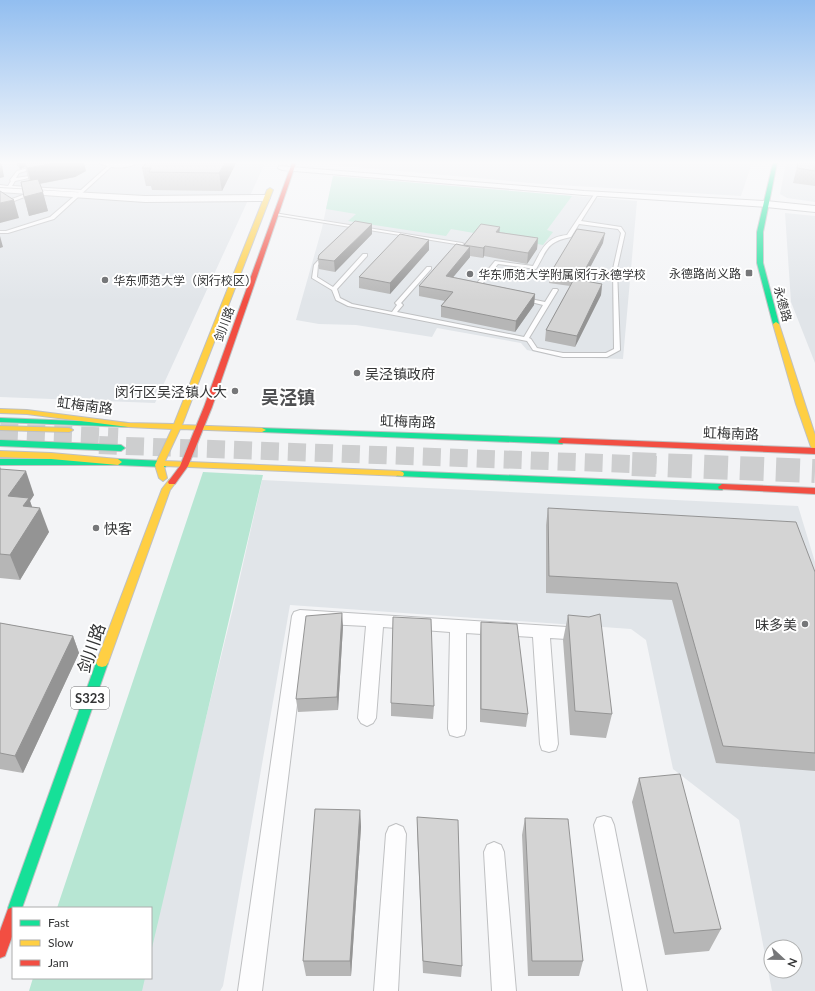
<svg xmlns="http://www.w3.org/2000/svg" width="815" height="991" font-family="Lato,'Noto Sans SC',sans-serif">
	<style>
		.built { fill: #e1e5e9; fill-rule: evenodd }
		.green { fill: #b7e6d3 }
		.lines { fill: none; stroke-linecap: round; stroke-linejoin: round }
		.highway-tunnel-far1 { stroke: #cdcecf; stroke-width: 18; stroke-dasharray: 18 9; stroke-linecap: butt }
		.highway-tunnel { stroke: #cdcecf; stroke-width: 24; stroke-dasharray: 24 12; stroke-linecap: butt }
		.lane-casing { stroke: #bfc0c2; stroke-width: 2 }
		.street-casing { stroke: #bfc0c2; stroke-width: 2 }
		.fast-casing { stroke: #bfc0c2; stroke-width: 2 }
		.slow-casing { stroke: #bfc0c2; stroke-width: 2 }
		.jam-casing { stroke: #bfc0c2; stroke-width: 2 }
		.lane { fill: #fdfdfe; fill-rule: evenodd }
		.street { fill: #fdfdfe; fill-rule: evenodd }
		.fast { fill: #16e098; fill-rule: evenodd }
		.slow { fill: #ffcf43; fill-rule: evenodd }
		.jam { fill: #f24e42; fill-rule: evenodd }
		.wall { fill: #b6b6b6 }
		.shaded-wall { fill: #949494 }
		.building { fill: #d4d4d4; stroke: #949494 }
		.poi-dot { fill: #767779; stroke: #fff; stroke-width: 1.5 }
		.labels { text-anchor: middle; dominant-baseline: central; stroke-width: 4; stroke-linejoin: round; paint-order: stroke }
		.far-poi-label { font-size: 12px; fill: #333435; stroke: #fff; text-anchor: start }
		.far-street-label { font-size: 12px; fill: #333435; stroke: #fff }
		.shield { fill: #fff; stroke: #707172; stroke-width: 1 }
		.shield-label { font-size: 13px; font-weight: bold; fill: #333435 }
		.poi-label { font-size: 14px; fill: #333435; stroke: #fff; text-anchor: start }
		.street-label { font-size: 14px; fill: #333435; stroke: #fff }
		.near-street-label { font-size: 17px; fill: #333435; stroke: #fff }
		.district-label { font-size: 18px; font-weight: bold; fill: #4f5052; stroke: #fff }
	</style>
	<rect width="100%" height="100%" fill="#f3f4f6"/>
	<path class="built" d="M 0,163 L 265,163 L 155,403 L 0,397 Z
		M 329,163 L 752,163 L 741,196 L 542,184 L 333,165 Z
		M 786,163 L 815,163 L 815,202 L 787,198 L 780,194 Z
		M 333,176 L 637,201 L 623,359 L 558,357 L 527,350 L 521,343 L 437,328 L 432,337 L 356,325 L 319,324 L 296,320 L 322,228 Z
		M 785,213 L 815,216 L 815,363 L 791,302 Z
		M 262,480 L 798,506 L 815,562 L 815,991 L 772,991 L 739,820 L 673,769 L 646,640 L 631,629 L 290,605 L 223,986 L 220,991 L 139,991 L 142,978 L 151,978 L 151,941 L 234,604 ZM 771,947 L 795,947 L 795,971 L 771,971 Z"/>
	<path class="green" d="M 333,176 L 572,196 L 547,230 L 553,232 L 543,245 L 451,229 L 446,236 L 348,221 L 356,214 L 326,209 Z
		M 203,472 L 263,475 L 151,952 L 151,908 L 57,908 Z
		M 33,978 L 145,978 L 142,991 L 29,991 Z"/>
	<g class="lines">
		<path class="highway-tunnel-far1" d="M 0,432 L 118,437
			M 99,445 L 659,465"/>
		<path class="highway-tunnel" d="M 632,464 L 815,471"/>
		<g class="lane-casing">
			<path id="lane" d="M 48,163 L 53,163 L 19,173 L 16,178 L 36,175 L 38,176 L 15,181 L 12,186 L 81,190 L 110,164 L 113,165 L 54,219 L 8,233 L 0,233 L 0,231 L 6,231 L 50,217 L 79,192 L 0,187 L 0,185 L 8,186 L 11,181 L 10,180 L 17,171 Z
				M 31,192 L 32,192 L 32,194 L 14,201 L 0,203 L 0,201 L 12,199 Z
				M 595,193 L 598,194 L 581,221 L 621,227 L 625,233 L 617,269 L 620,350 L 607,357 L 563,357 L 533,350 L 527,341 L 348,306 L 336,300 L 332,290 L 312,278 L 314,265 L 323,255 L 327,255 L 327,257 L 318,265 L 317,277 L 333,287 L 363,254 L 367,254 L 367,256 L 337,289 L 340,298 L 352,304 L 392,312 L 397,305 L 395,303 L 396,302 L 427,267 L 431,267 L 431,269 L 401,303 L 403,305 L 397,312 L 524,337 L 543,305 L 523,300 L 526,298 L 545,302 L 553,289 L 557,289 L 558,290 L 529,338 L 531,339 L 537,348 L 563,353 L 606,353 L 614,349 L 613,269 L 621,233 L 618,229 L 579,224 L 571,237 C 546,242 548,249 536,269 L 498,264 L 479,288 L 479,290 L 475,290 L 473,288 L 495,261 L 533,266 C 542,249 546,237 567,235 Z
				M 274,213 L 462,243 L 464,244 L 462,245 L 276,215 L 274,215 Z"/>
		</g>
		<g class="street-casing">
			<path id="street" d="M 100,163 L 137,163 C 129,169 108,169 100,163 Z
				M 279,166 L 584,191 L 766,201 L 815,206 L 815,212 L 766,207 L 584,195 L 282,170 L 278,168 Z
				M 0,188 L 145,196 L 266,195 L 270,198 L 266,201 L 145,202 L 0,192 Z
				M 300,610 L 583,628 L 589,630 L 591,634 L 589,638 L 583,640 L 550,638 L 558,744 L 556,750 L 549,752 L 542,750 L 540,744 L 533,637 L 466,633 L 466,729 L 464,735 L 457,737 L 450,735 L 448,729 L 450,632 L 383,627 L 376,718 L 373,723 L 367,726 L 361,723 L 358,718 L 366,626 L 307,623 L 262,991 L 238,991 L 292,616 L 294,612 Z
				M 604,816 L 611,818 L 614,825 L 647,991 L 623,991 L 594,825 L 597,818 Z
				M 396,824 L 403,827 L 406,834 L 398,991 L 374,991 L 386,834 L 389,827 Z
				M 494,842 L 501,845 L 504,852 L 516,991 L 492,991 L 484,852 L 487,845 Z"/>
		</g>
		<g class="fast-casing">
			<path id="fast" d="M 773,163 L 777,163 L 763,232 L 763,263 L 779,324 L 776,326 L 773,324 L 757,263 L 757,232 Z
				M 0,418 L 128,423 L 132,425 L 128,427 L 0,422 Z
				M 259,428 L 562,438 L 566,441 L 562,444 L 262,432 L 258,430 Z
				M 0,440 L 121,445 L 125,448 L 121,451 L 0,446 Z
				M 0,459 L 118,459 L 165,461 L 169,464 L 165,467 L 118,465 L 0,465 Z
				M 400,471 L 722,484 L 726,487 L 722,490 L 397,476 L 396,474 L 397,472 Z
				M 102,659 L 106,660 L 108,663 L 22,908 L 13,908 L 13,914 L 10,913 L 8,908 L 96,663 L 98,660 Z"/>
		</g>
		<g class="slow-casing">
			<path id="slow" d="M 270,188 L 273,190 L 182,425 L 262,428 L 266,430 L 262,432 L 180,429 L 165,461 L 400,471 L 403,472 L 404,474 L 403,476 L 164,466 L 167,478 L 163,481 L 159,478 L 155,465 L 172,429 L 128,427 L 27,414 L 0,413 L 0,409 L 27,410 L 128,423 L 174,424 L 267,190 Z
				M 776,322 L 779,324 L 815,435 L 815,450 L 811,447 L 796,404 L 773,324 Z
				M 0,426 L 69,428 L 73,430 L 69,432 L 0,430 Z
				M 0,451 L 51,453 L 118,459 L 122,462 L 118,465 L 51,459 L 0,457 Z
				M 172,479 L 176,482 L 170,490 L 108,663 L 106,666 L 102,667 L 98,666 L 96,663 L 162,489 L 169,480 Z"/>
		</g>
		<g class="jam-casing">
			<path id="jam" d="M 292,163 L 296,163 L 212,407 L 188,466 L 175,484 L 169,484 L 168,482 L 180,466 L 204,407 Z
				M 562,438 L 815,448 L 815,454 L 559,443 L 558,441 Z
				M 722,484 L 815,488 L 815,494 L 719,489 L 718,487 Z
				M 13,907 L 16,908 L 13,908 L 13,934 L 5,956 L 0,958 L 0,931 L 8,909 Z"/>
		</g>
		<use href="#lane" class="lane"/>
		<use href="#street" class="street"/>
		<use href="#fast" class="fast"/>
		<use href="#slow" class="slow"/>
		<use href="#jam" class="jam"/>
	</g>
	<path class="wall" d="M 15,163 L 84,163 L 86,171 L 75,177 L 40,184 L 48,211 L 29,216 L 24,197 L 29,181 L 25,167 L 20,169 Z
		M 146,163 L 236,163 L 222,191 L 152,190 L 151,186 L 146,186 L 142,168 Z
		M 798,163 L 815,163 L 815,186 L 793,183 Z
		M 499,232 L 538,238 L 537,249 L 527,264 L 484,256 L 483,258 L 470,256 L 470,257 L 453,277 L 535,294 L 534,305 L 515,332 L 441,317 L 441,306 L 445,301 L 419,296 L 419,286 L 464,246 L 464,245 Z
		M 372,234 L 335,272 L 319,269 L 318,259 Z
		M 429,240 L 429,250 L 390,294 L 359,288 L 359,277 Z
		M 603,243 L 583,281 L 602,284 L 601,295 L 575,347 L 545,341 L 546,330 L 570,286 L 549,283 L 551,272 Z
		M 0,466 L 1,469 L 34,495 L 30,501 L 32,507 L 49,532 L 20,580 L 0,578 Z
		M 548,508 L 815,572 L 815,771 L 716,763 L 672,600 L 546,593 L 546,525 Z
		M 568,615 L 612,714 L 606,738 L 570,735 L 563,640 Z
		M 481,622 L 528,714 L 526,727 L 480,722 L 480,635 Z
		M 0,623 L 73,636 L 79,653 L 23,773 L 0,769 Z
		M 343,626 L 338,710 L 298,712 L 296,699 Z
		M 391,703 L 434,706 L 433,719 L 391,716 Z
		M 639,778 L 721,929 L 709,951 L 665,955 L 632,802 Z
		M 360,810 L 361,827 L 351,976 L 306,976 L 303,961 Z
		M 417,817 L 462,966 L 461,977 L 423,973 L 417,829 Z
		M 525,818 L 583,961 L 579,976 L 528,976 L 522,835 Z"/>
	<path class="shaded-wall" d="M 0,163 L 1,163 L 2,165 L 4,177 L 0,178 Z
		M 18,163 L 44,163 L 24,163 L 25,167 L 20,169 Z
		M 55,163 L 84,163 L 86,171 L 75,177 L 32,185 L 27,168 Z
		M 225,163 L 236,163 L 222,191 L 219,173 Z
		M 43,192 L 48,211 L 29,216 L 24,197 Z
		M 14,200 L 19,218 L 0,223 L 0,203 Z
		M 372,224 L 372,234 L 335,272 L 334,261 Z
		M 500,227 L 499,237 L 496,232 Z
		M 605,233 L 603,243 L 579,288 L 581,277 Z
		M 0,236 L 3,247 L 0,248 Z
		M 538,238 L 537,249 L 527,264 L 528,253 Z
		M 429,240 L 429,250 L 390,294 L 390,283 Z
		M 485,246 L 484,256 L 483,258 L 483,248 Z
		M 470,247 L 470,257 L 445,287 L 446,276 Z
		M 602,284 L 601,295 L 575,347 L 577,336 Z
		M 535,294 L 534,305 L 515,332 L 516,321 Z
		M 26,471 L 34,495 L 30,501 L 35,515 L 40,508 L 49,532 L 20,580 L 10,555 L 8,496 Z
		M 342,613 L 343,626 L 338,710 L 337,697 Z
		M 73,636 L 79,653 L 23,773 L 15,756 Z
		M 360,810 L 361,827 L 351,976 L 350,961 Z"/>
	<path class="building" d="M 24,163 L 55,163 L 27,168 Z
		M 146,163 L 225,163 L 219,173 L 149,172 L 151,168 L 142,168 Z
		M 798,163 L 815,163 L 815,171 L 797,168 Z
		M 38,179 L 43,192 L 24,197 L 21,182 Z
		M 0,191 L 14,200 L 0,203 Z
		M 355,221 L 372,224 L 334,261 L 318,259 L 319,255 Z
		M 481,224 L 500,227 L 496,232 L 538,238 L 528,253 L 485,246 L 483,248 L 464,245 Z
		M 577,229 L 605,233 L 581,277 L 551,272 Z
		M 400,234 L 429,240 L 390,283 L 359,277 Z
		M 456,244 L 470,247 L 446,276 L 535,294 L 516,321 L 441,306 L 453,292 L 419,286 Z
		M 574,279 L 602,284 L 577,336 L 546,330 Z
		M 0,469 L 26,471 L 8,496 L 29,498 L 23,506 L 40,508 L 10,555 L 0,554 Z
		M 548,508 L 796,522 L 815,572 L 815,753 L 723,746 L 677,583 L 549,576 Z
		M 342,613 L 337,697 L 296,699 L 306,616 Z
		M 600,614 L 612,714 L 575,711 L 568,615 L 589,617 Z
		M 393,617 L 431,619 L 434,706 L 391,703 Z
		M 481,622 L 517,624 L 528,714 L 481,709 Z
		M 0,623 L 73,636 L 15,756 L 0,753 Z
		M 680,774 L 721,929 L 674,933 L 639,778 Z
		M 315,809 L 360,810 L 350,961 L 303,961 Z
		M 417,817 L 458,820 L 462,966 L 423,961 Z
		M 525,818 L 568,819 L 583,961 L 532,961 Z"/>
	<linearGradient id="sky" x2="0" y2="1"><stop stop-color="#92bef0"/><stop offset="0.54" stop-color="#fafafb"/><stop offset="1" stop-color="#fafafb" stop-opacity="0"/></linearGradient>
	<rect width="815" height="301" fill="url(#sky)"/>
	<g class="poi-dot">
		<rect x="745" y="269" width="8" height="8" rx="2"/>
		<circle cx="470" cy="274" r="4"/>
		<circle cx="105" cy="280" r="4"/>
		<circle cx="357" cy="373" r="4"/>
		<circle cx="235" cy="391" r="4"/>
		<circle cx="96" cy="528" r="4"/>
		<circle cx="805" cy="624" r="4"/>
	</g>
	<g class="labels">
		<g class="far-poi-label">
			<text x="741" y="273" text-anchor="end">永德路尚义路</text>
			<text x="478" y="274">华东师范大学附属闵行永德学校</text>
			<text x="113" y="280">华东师范大学（闵行校区）</text>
		</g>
		<g class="far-street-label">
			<text transform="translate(783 304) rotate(75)">永德路</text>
			<text transform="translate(224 324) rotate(-70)">剑川路</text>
		</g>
		<rect class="shield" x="71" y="687" width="38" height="22" rx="3"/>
		<g class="shield-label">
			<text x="90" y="698">S323</text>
		</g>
		<g class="poi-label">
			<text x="365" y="373">吴泾镇政府</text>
			<text x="227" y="391" text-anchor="end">闵行区吴泾镇人大</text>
			<text x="104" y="528">快客</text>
			<text x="797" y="624" text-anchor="end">味多美</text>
		</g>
		<g class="street-label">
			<text transform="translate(85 405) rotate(7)">虹梅南路</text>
			<text transform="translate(408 421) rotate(2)">虹梅南路</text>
			<text transform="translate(731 433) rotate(2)">虹梅南路</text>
		</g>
		<g class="near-street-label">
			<text transform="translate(91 648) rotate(-71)">剑川路</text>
		</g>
		<g class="district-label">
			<text x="288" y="397">吴泾镇</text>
		</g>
	</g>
	<rect x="12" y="907" width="140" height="72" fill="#ffffff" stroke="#adaeae"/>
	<rect x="20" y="920" width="20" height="6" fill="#16e098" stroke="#adaeae"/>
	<text x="48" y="927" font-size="12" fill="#333435">Fast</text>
	<rect x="20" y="940" width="20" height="6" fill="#ffcf43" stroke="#adaeae"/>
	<text x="48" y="947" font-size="12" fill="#333435">Slow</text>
	<rect x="20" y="960" width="20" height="6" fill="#f24e42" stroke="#adaeae"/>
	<text x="48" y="967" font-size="12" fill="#333435">Jam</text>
	<g transform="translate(783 959) rotate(112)"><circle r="19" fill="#ffffff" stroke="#adaeae"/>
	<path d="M0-3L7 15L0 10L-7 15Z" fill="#767779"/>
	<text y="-6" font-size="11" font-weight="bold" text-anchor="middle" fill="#333435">N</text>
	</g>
</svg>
